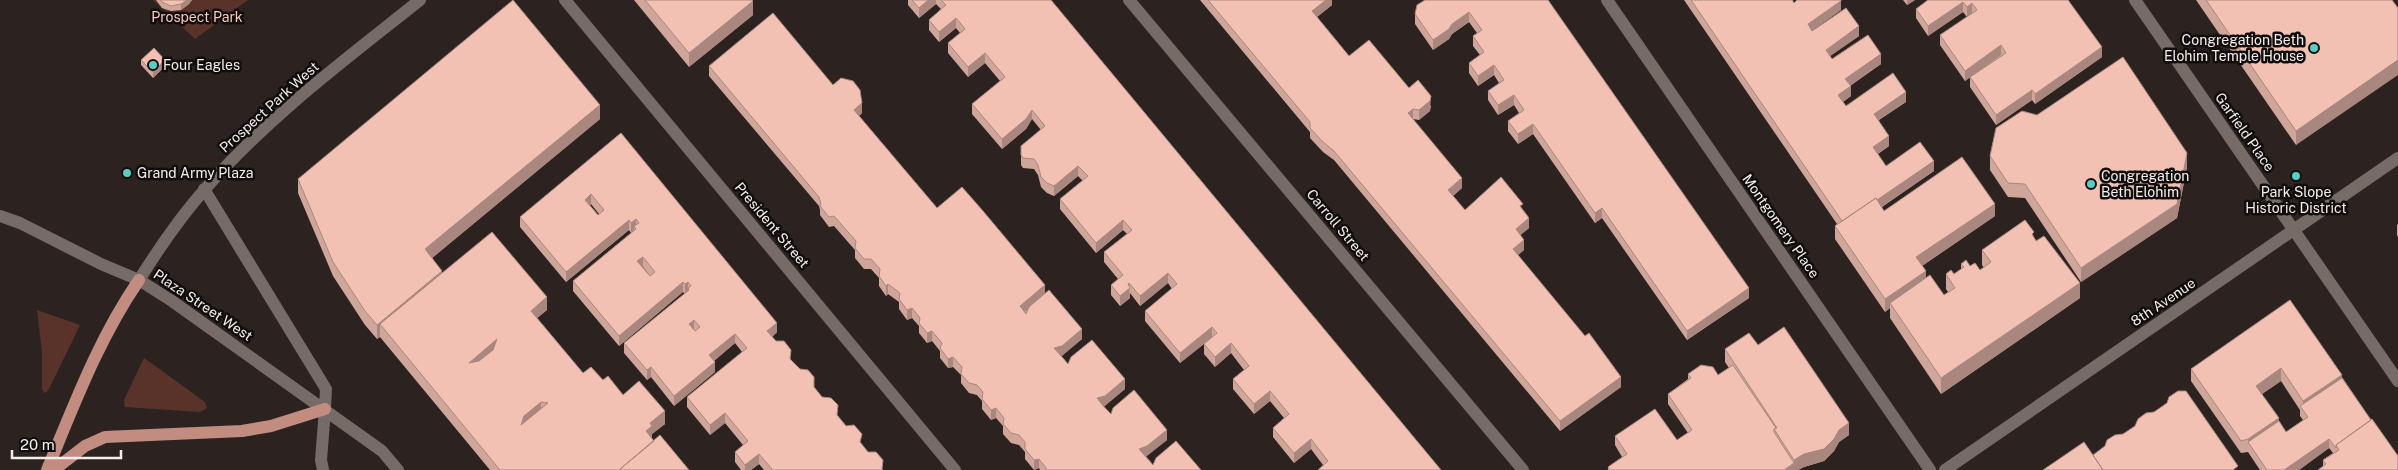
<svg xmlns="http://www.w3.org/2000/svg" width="2398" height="470" font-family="'Public Sans',sans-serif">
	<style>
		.green { fill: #59332a }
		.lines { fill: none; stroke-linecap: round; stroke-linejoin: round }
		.street { stroke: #776b68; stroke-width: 12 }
		.secondary { stroke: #776b68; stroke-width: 12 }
		.primary { stroke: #c28d80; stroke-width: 12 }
		.wall { fill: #d0a69b; fill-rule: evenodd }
		.shaded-wall { fill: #a9877e }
		.building { fill: #f2c1b4; stroke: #a9877e; fill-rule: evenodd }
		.poi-dot { fill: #57cec1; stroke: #110d0c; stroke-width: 2 }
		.labels { text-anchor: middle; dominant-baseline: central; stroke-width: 5; stroke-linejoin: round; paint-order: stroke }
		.park-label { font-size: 14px; fill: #f7cabe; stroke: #110d0c }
		.poi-label { font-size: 14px; fill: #f4eeec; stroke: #110d0c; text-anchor: start }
		.street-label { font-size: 14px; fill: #f4eeec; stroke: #110d0c }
	</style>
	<rect width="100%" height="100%" fill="#2c2320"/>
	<path class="green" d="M 153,0 L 248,0 L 195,39 Z
		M 37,310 L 80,325 L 48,391 L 44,393 L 42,389 L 42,352 Z
		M 144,358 L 205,402 L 207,408 L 200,412 L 125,407 L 124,400 Z"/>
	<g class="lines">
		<path class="street" d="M 565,0 L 955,470
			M 1129,0 L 1523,470
			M 1607,0 L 1930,470
			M 2135,0 L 2398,381
			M 323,470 L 321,460 L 325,409
			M 1945,470 L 2398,158"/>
		<path class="secondary" d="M 204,189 L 326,389 L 325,409
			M 0,216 L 20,223 L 101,264 L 139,280 L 172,301 L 382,451 L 398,470
			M 139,280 C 159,248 181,216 206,188 C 269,116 346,59 420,0"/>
		<path class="primary" d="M 47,470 C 74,405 99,338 139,280
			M 54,470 L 85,446 L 105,437 L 242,431 L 271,426 L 325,409"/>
	</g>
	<path class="wall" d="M 156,0 L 192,0 L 189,4 L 181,10 L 171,11 L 162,8 Z
		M 634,0 L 752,0 L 753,15 L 689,67 Z
		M 908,0 L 1051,0 L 1441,470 L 1323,465 L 1311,449 L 1294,463 L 1273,437 L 1273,428 L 1284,418 L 1270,401 L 1254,414 L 1233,389 L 1233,379 L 1244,370 L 1231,353 L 1215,367 L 1204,354 L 1204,344 L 1180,363 L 1145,321 L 1145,311 L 1172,289 L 1168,283 L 1140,306 L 1130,293 L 1130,298 L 1120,306 L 1111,295 L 1111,285 L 1118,279 L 1104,262 L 1104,252 L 1127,234 L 1123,230 L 1096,253 L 1060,209 L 1060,199 L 1083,181 L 1078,176 L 1054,196 L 1047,193 L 1041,187 L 1038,175 L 1034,169 L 1023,168 L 1021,165 L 1021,146 L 1041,130 L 1032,119 L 1026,129 L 1002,149 L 972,114 L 972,104 L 1000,81 L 985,63 L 968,77 L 948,53 L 948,43 L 960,33 L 956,28 L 939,42 L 929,30 L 929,20 L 941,9 L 936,4 L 919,18 L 908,5 Z
		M 1200,0 L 1332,0 L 1332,5 L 1317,17 L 1349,56 L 1409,88 L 1431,106 L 1430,111 L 1419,120 L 1413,119 L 1462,188 L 1453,196 L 1465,210 L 1523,210 L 1529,228 L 1520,235 L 1524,250 L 1518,255 L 1621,387 L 1560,431 L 1334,160 L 1323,152 L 1310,138 L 1310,132 Z
		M 1548,0 L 1749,298 L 1687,340 L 1602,218 L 1595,223 L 1533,134 L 1518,144 L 1508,131 L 1508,121 L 1519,113 L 1514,105 L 1498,115 L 1488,100 L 1488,91 L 1499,83 L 1494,75 L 1478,86 L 1469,73 L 1469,63 L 1480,55 L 1473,46 L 1473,36 L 1477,33 L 1469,22 L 1452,34 L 1449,39 L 1433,50 L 1415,24 L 1415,14 Z
		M 1684,0 L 1794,0 L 1792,1 L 1794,3 L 1841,10 L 1812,30 L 1859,36 L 1830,56 L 1832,59 L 1881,64 L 1850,86 L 1851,96 L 1843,102 L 1846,106 L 1906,102 L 1879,120 L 1889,146 L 1878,154 L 1886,166 L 1934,171 L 1882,207 L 1884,211 L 1995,216 L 1922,266 L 1926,278 L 1944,295 L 1948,292 L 1946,289 L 1946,274 L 1954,274 L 1961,269 L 1961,264 L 1970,266 L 1980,270 L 1984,268 L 1982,265 L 1982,250 L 2034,238 L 2080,298 L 1941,394 L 1890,318 L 1890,308 L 1885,312 L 1835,239 L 1835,226 L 1837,224 Z
		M 1903,0 L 1915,0 L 1907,5 Z
		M 1928,0 L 2068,0 L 2102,57 L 2035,104 L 2032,100 L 1996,125 L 1970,87 L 1970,77 L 2001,56 L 1965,81 L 1940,45 L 1940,35 L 1967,17 L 1963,12 L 1928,36 L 1916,18 L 1916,9 Z
		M 2196,0 L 2392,0 L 2296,145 Z
		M 141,60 L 165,66 L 153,78 L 141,65 Z
		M 709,66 L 833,85 L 862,113 L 859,116 L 937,208 L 1045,293 L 1082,339 L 1061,356 L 1068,364 L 1125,389 L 1104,406 L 1111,414 L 1167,440 L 1146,456 L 1153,465 L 1201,470 L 1040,470 L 1039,468 L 1034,470 L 1025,459 L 1025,452 L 1019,445 L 1011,443 L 1003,434 L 1003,426 L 996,418 L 991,420 L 982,409 L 982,401 L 977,395 L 969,393 L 961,383 L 961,375 L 953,367 L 948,368 L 940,358 L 940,351 L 932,341 L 927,343 L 919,333 L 919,326 L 912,318 L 907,320 L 899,309 L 899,302 L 888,294 L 886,296 L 879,286 L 879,278 L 871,269 L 864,269 L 855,258 L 855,250 L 834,226 L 829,227 L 820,215 L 820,210 L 819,206 L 709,76 Z
		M 2037,115 L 2187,167 L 2177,218 L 2081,282 L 2025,198 L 2008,197 L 1990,170 L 1990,156 Z
		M 600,119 L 432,258 L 442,273 L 547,310 L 537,318 L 583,373 L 603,380 L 665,424 L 652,434 L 652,439 L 689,470 L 490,470 L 380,337 L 377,339 L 365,325 L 333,276 L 298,193 L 298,179 Z
		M 621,133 L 777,332 L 772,337 L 883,470 L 764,470 L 759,464 L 751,470 L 741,470 L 735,462 L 735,452 L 743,445 L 725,423 L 710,435 L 687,407 L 687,397 L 742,352 L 735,343 L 714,361 L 715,372 L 674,406 L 651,377 L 647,380 L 624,353 L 624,343 L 685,294 L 683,292 L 619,346 L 573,291 L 573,281 L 631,233 L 629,230 L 566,282 L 520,227 L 520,217 ZM 591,204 L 599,214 L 598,215 L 590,205 ZM 642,267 L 643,267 L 650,276 Z
		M 2398,224 L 2398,237 L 2397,235 L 2397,225 Z
		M 2290,300 L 2371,420 L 2398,456 L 2323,466 L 2323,460 L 2333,453 L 2329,448 L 2299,470 L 2260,470 L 2248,452 L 2241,453 L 2191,381 L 2191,369 ZM 2281,381 L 2300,410 L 2300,416 L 2303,420 L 2286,432 L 2262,394 Z
		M 1758,345 L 1849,435 L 1839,442 L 1834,451 L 1824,461 L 1804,467 L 1798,470 L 1608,470 L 1608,467 L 1622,457 L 1615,445 L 1615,436 L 1677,440 L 1688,433 L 1668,404 L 1668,394 L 1688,379 L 1688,374 L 1718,375 L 1729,368 L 1725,362 L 1725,349 Z"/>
	<path class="shaded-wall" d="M 187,0 L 192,0 L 189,4 L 181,10 L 181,4 Z
		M 928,0 L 936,0 L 936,4 L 919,18 L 919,8 Z
		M 1326,0 L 1332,0 L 1332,5 L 1312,21 L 1312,11 Z
		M 1907,0 L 1915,0 L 1907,5 Z
		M 753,1 L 753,15 L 689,67 L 689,53 Z
		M 1841,1 L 1841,10 L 1808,34 L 1808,24 Z
		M 1963,2 L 1963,12 L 1928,36 L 1928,26 Z
		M 1972,3 L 1972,13 L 1967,17 L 1967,7 Z
		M 1469,12 L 1469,22 L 1452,34 L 1449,39 L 1433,50 L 1433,40 L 1452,24 Z
		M 956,18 L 956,28 L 939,42 L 939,32 Z
		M 1859,26 L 1859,36 L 1826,59 L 1826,50 Z
		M 2001,45 L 2001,55 L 1965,81 L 1965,71 Z
		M 2102,47 L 2102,57 L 2035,104 L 2035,94 Z
		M 985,53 L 985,63 L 968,77 L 968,67 Z
		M 1881,54 L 1881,64 L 1845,89 L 1845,79 Z
		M 165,60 L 165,66 L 153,78 L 153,72 Z
		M 2398,60 L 2398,75 L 2296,145 L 2296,131 Z
		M 1494,65 L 1494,75 L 1478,86 L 1478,76 Z
		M 1851,86 L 1851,96 L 1838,105 L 1838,95 Z
		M 2032,90 L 2032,100 L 1996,125 L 1996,115 Z
		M 1906,92 L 1906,102 L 1874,123 L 1874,114 Z
		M 1514,95 L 1514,105 L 1498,115 L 1498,105 Z
		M 1431,96 L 1430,111 L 1419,120 L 1419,110 Z
		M 862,103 L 862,113 L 854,120 L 854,110 Z
		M 600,105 L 600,119 L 425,264 L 425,249 Z
		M 1413,109 L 1413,119 L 1408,113 Z
		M 1032,110 L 1032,119 L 1026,129 L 1002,149 L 1002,139 Z
		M 1533,124 L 1533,134 L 1518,144 L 1518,134 Z
		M 1889,136 L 1889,146 L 1873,157 L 1873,147 Z
		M 2187,153 L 2187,167 L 2177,218 L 2081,282 L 2081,268 Z
		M 1934,161 L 1934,171 L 1843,233 L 1843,223 Z
		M 1078,166 L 1078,176 L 1054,196 L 1054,186 Z
		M 1462,178 L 1462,188 L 1448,200 L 1448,190 Z
		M 591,194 L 591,204 L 585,209 L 585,200 Z
		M 1995,204 L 1995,216 L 1916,270 L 1916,257 Z
		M 1602,208 L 1602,218 L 1595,223 L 1595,213 Z
		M 1529,218 L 1529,228 L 1516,239 L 1516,229 Z
		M 636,219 L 636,229 L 634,226 L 634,230 L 631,233 L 631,223 Z
		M 629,220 L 629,230 L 566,282 L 566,272 Z
		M 1123,220 L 1123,230 L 1096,253 L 1096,243 Z
		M 1524,240 L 1524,250 L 1513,259 L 1513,249 Z
		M 643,257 L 643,267 L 637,271 L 637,261 Z
		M 442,271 L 442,285 L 380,324 L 380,337 L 377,339 L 377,325 Z
		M 1926,271 L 1926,284 L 1890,303 L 1890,308 L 1885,312 L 1885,299 Z
		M 1168,273 L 1168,283 L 1140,306 L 1140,296 Z
		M 683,282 L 683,292 L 619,346 L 619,336 Z
		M 688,282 L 688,292 L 685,294 L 685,284 Z
		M 1129,283 L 1130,298 L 1120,306 L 1120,296 Z
		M 2080,283 L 2080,298 L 1941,394 L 1941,378 Z
		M 888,284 L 888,294 L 886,296 L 886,286 Z
		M 1045,285 L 1045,295 L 1020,316 L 1020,306 Z
		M 1749,288 L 1749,298 L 1687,340 L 1687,331 Z
		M 547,297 L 547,310 L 531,323 L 531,311 Z
		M 912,308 L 912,318 L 907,320 L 907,310 Z
		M 694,320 L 694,330 L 689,334 L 689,324 Z
		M 777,323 L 777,332 L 767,341 L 767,331 Z
		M 1212,327 L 1212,337 L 1180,363 L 1180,353 Z
		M 1082,329 L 1082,339 L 1062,356 L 1054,358 L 1054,348 Z
		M 932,331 L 932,341 L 927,343 L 927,333 Z
		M 735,334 L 735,343 L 709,365 L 709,355 Z
		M 497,339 L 497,352 L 469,375 L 469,363 Z
		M 1231,343 L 1231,353 L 1215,367 L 1215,357 Z
		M 953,357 L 953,367 L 948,368 L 948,359 Z
		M 715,362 L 715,372 L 674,406 L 674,396 Z
		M 651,367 L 651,377 L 647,380 L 647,370 Z
		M 2281,368 L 2281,381 L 2256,398 L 2256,386 Z
		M 2342,375 L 2342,388 L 2303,410 L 2303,401 Z
		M 1621,377 L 1621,387 L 1560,431 L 1560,421 Z
		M 1125,379 L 1125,389 L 1105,406 L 1097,408 L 1097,398 Z
		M 1270,391 L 1270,401 L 1254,414 L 1254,404 Z
		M 541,402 L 541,415 L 521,425 L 524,416 Z
		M 996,408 L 996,418 L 991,420 L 991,410 Z
		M 665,411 L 665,424 L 652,434 L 652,439 L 646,431 L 650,423 Z
		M 725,413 L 725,423 L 710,435 L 710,425 Z
		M 2279,418 L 2279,431 L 2248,442 L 2248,439 Z
		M 1849,423 L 1849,435 L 1839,442 L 1834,451 L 1824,461 L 1804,467 L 1798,470 L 1794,470 L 1794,460 Z
		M 1167,430 L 1167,440 L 1147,456 L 1139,459 L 1139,449 Z
		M 1311,439 L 1311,449 L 1294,463 L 1294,453 Z
		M 2329,439 L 2329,448 L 2299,470 L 2284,470 Z
		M 759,454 L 759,464 L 751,470 L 745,470 L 745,465 Z
		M 1039,459 L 1039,468 L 1034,470 L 1034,460 Z
		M 1794,463 L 1794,470 L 1784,470 Z"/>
	<path class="building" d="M 160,0 L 187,0 L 181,4 L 171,6 L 162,2 Z
		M 513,0 L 600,105 L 425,249 L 442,271 L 377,325 L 365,311 L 333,262 L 298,179 Z
		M 645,0 L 752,0 L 753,1 L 689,53 Z
		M 912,0 L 928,0 L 919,8 Z
		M 941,0 L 1051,0 L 1441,470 L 1318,470 L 1328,461 L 1311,439 L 1294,453 L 1273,428 L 1289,414 L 1270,391 L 1254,404 L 1233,379 L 1249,366 L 1231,343 L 1215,357 L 1204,344 L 1217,333 L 1212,327 L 1180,353 L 1145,311 L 1177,284 L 1168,273 L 1140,296 L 1129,283 L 1128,284 L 1130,288 L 1120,296 L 1111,285 L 1123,275 L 1104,252 L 1132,230 L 1123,220 L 1096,243 L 1060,199 L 1088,176 L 1078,166 L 1054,186 L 1047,183 L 1041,177 L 1038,165 L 1034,159 L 1023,158 L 1021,155 L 1021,146 L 1045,126 L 1032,110 L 1026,119 L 1002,139 L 972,104 L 1005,77 L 985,53 L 968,67 L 948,43 L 965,29 L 956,18 L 939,32 L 929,20 L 946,5 Z
		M 1208,0 L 1326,0 L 1312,11 L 1349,56 L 1369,40 L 1409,88 L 1418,80 L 1431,96 L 1430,101 L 1419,110 L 1413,109 L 1408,113 L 1462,178 L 1448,190 L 1465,210 L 1501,177 L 1523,204 L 1520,206 L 1529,218 L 1516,229 L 1524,240 L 1513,249 L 1585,336 L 1589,333 L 1621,377 L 1560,421 L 1334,151 L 1323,142 L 1310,128 L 1310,122 Z
		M 1425,0 L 1548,0 L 1749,288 L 1687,331 L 1602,208 L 1595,213 L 1533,124 L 1518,134 L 1508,121 L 1524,110 L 1514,95 L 1498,105 L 1488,91 L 1504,80 L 1494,65 L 1478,76 L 1469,63 L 1484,52 L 1473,36 L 1482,30 L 1469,12 L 1452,24 L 1449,29 L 1433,40 L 1415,14 L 1417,5 Z
		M 1691,0 L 1792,0 L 1794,3 L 1797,0 L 1841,0 L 1841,1 L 1808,24 L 1812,31 L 1846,8 L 1859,26 L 1826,50 L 1832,59 L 1868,35 L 1881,54 L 1845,79 L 1851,86 L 1838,95 L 1846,106 L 1893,73 L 1906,92 L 1874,114 L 1889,136 L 1873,147 L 1886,166 L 1920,142 L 1934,161 L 1877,200 L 1876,198 L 1842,221 Z
		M 1928,0 L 2068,0 L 2102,47 L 2035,94 L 2032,90 L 1996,115 L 1970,77 L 2006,53 L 2001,45 L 1965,71 L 1940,35 L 1977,10 L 1972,3 L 1967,7 L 1963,2 L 1928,26 L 1916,9 Z
		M 2206,0 L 2392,0 L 2398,8 L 2398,60 L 2296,131 Z
		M 773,13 L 833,85 L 841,78 L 853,81 L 860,90 L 862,103 L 854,110 L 937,208 L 962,187 L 983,211 L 1045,285 L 1020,306 L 1026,314 L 1029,307 L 1049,290 L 1082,329 L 1062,346 L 1054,348 L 1062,357 L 1068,364 L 1071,357 L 1092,340 L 1125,379 L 1105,396 L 1097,398 L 1104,407 L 1111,414 L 1113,408 L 1134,390 L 1167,430 L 1147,446 L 1139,449 L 1153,465 L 1156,458 L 1176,441 L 1201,470 L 1046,470 L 1046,468 L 1039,459 L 1034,460 L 1025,449 L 1025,442 L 1019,435 L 1011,433 L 1003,424 L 1004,418 L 996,408 L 991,410 L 982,399 L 983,392 L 977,385 L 969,383 L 961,374 L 962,367 L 953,357 L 948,359 L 940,348 L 942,343 L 932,331 L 927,333 L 919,323 L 920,318 L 912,308 L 907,310 L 899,299 L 900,293 L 888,284 L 886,286 L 879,276 L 880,269 L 871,259 L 864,259 L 855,248 L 856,241 L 834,216 L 829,217 L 820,206 L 821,204 L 819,197 L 709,66 Z
		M 154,48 L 165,60 L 153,72 L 141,60 Z
		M 2123,57 L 2187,153 L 2177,204 L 2081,268 L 2025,184 L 2008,183 L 1990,156 L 1996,128 L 2022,111 L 2037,115 Z
		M 621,133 L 777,323 L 767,331 L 776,341 L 784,341 L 791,350 L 790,359 L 800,369 L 808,370 L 814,377 L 814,387 L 822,397 L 831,398 L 838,405 L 837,415 L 846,426 L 854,425 L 862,434 L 860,442 L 868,452 L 876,452 L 883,460 L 882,469 L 883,470 L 771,470 L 772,469 L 759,454 L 745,465 L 735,452 L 748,441 L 725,413 L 710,425 L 687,397 L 747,348 L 735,334 L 709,355 L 715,362 L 674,396 L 651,367 L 647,370 L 624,343 L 689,290 L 688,288 L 691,286 L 688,282 L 685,284 L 683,282 L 619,336 L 573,281 L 636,229 L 634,226 L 639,223 L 636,219 L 631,223 L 629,220 L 566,272 L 520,217 ZM 591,194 L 604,210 L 598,215 L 585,200 ZM 643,257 L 655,272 L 650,276 L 637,261 ZM 694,320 L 700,327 L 695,331 L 689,324 Z
		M 1962,157 L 1995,204 L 1916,257 L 1926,271 L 1885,299 L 1835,226 L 1876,198 L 1884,211 Z
		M 2025,220 L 2034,232 L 2032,234 L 2036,241 L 2044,236 L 2080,283 L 1941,378 L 1890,303 L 1930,275 L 1944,295 L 1955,288 L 1946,274 L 1951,270 L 1954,274 L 1964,267 L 1961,264 L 1966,260 L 1970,266 L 1975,263 L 1980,270 L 1991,262 L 1982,250 Z
		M 492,232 L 547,297 L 531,311 L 583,373 L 591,367 L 603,380 L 608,376 L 623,395 L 639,381 L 665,411 L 650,423 L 652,426 L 646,431 L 654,441 L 619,470 L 500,470 L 380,324 ZM 497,339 L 493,350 L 479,361 L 469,363 ZM 541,402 L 548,403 L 521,425 L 524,416 Z
		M 2290,300 L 2342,375 L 2303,401 L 2281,368 L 2256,386 L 2279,418 L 2248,439 L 2241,441 L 2191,369 Z
		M 1784,327 L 1849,423 L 1839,430 L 1834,439 L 1824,449 L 1804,454 L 1794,460 L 1774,429 L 1777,428 L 1725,349 L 1749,333 L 1758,345 Z
		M 1701,365 L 1713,367 L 1718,375 L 1733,365 L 1776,428 L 1774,429 L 1774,432 L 1794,463 L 1784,470 L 1610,470 L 1608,467 L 1627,454 L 1615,436 L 1655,409 L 1677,440 L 1692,430 L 1668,394 L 1691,378 L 1688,374 Z
		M 2342,378 L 2371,420 L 2336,445 L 2336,448 L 2329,439 L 2284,470 L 2267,470 L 2248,442 L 2279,421 L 2286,432 L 2308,417 L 2300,406 Z
		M 2178,391 L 2186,391 L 2238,466 L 2233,470 L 2103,470 L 2093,455 L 2105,446 L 2107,440 L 2115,435 L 2123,434 L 2135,426 L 2138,419 L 2146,413 L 2154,412 L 2167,403 L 2169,397 Z
		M 2372,419 L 2398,456 L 2398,470 L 2318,470 L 2326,464 L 2323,460 L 2339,450 L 2336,445 Z
		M 660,435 L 689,470 L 619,470 Z
		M 2084,442 L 2103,470 L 2043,470 Z"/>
	<g class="poi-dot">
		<circle cx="2314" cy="48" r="5"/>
		<circle cx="153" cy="65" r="5"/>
		<circle cx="127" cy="173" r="5"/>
		<circle cx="2296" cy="176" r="5"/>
		<circle cx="2091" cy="184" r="5"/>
	</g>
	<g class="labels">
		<g class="park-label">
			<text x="197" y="17">Prospect Park</text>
		</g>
		<g class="poi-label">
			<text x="2304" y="40" text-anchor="end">Congregation Beth<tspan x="2304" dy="16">Elohim Temple House</tspan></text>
			<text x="163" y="65">Four Eagles</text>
			<text x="137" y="173">Grand Army Plaza</text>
			<text x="2101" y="176">Congregation<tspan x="2101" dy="16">Beth Elohim</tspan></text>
			<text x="2296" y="192" text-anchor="middle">Park Slope<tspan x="2296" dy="16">Historic District</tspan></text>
		</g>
		<g class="street-label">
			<text transform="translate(269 107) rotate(-42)">Prospect Park West</text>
			<text transform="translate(2245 132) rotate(55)">Garfield Place</text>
			<text transform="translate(772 225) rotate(50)">President Street</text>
			<text transform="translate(1338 225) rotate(50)">Carroll Street</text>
			<text transform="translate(1781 226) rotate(55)">Montgomery Place</text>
			<text transform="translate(2163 302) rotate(-34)">8th Avenue</text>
			<text transform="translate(203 305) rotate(34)">Plaza Street West</text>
		</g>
	</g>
	<path d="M12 450v8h109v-8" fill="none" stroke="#f4eeec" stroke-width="2.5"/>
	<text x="20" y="450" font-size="15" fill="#f4eeec" stroke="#110d0c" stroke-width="4" paint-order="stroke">20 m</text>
</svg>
